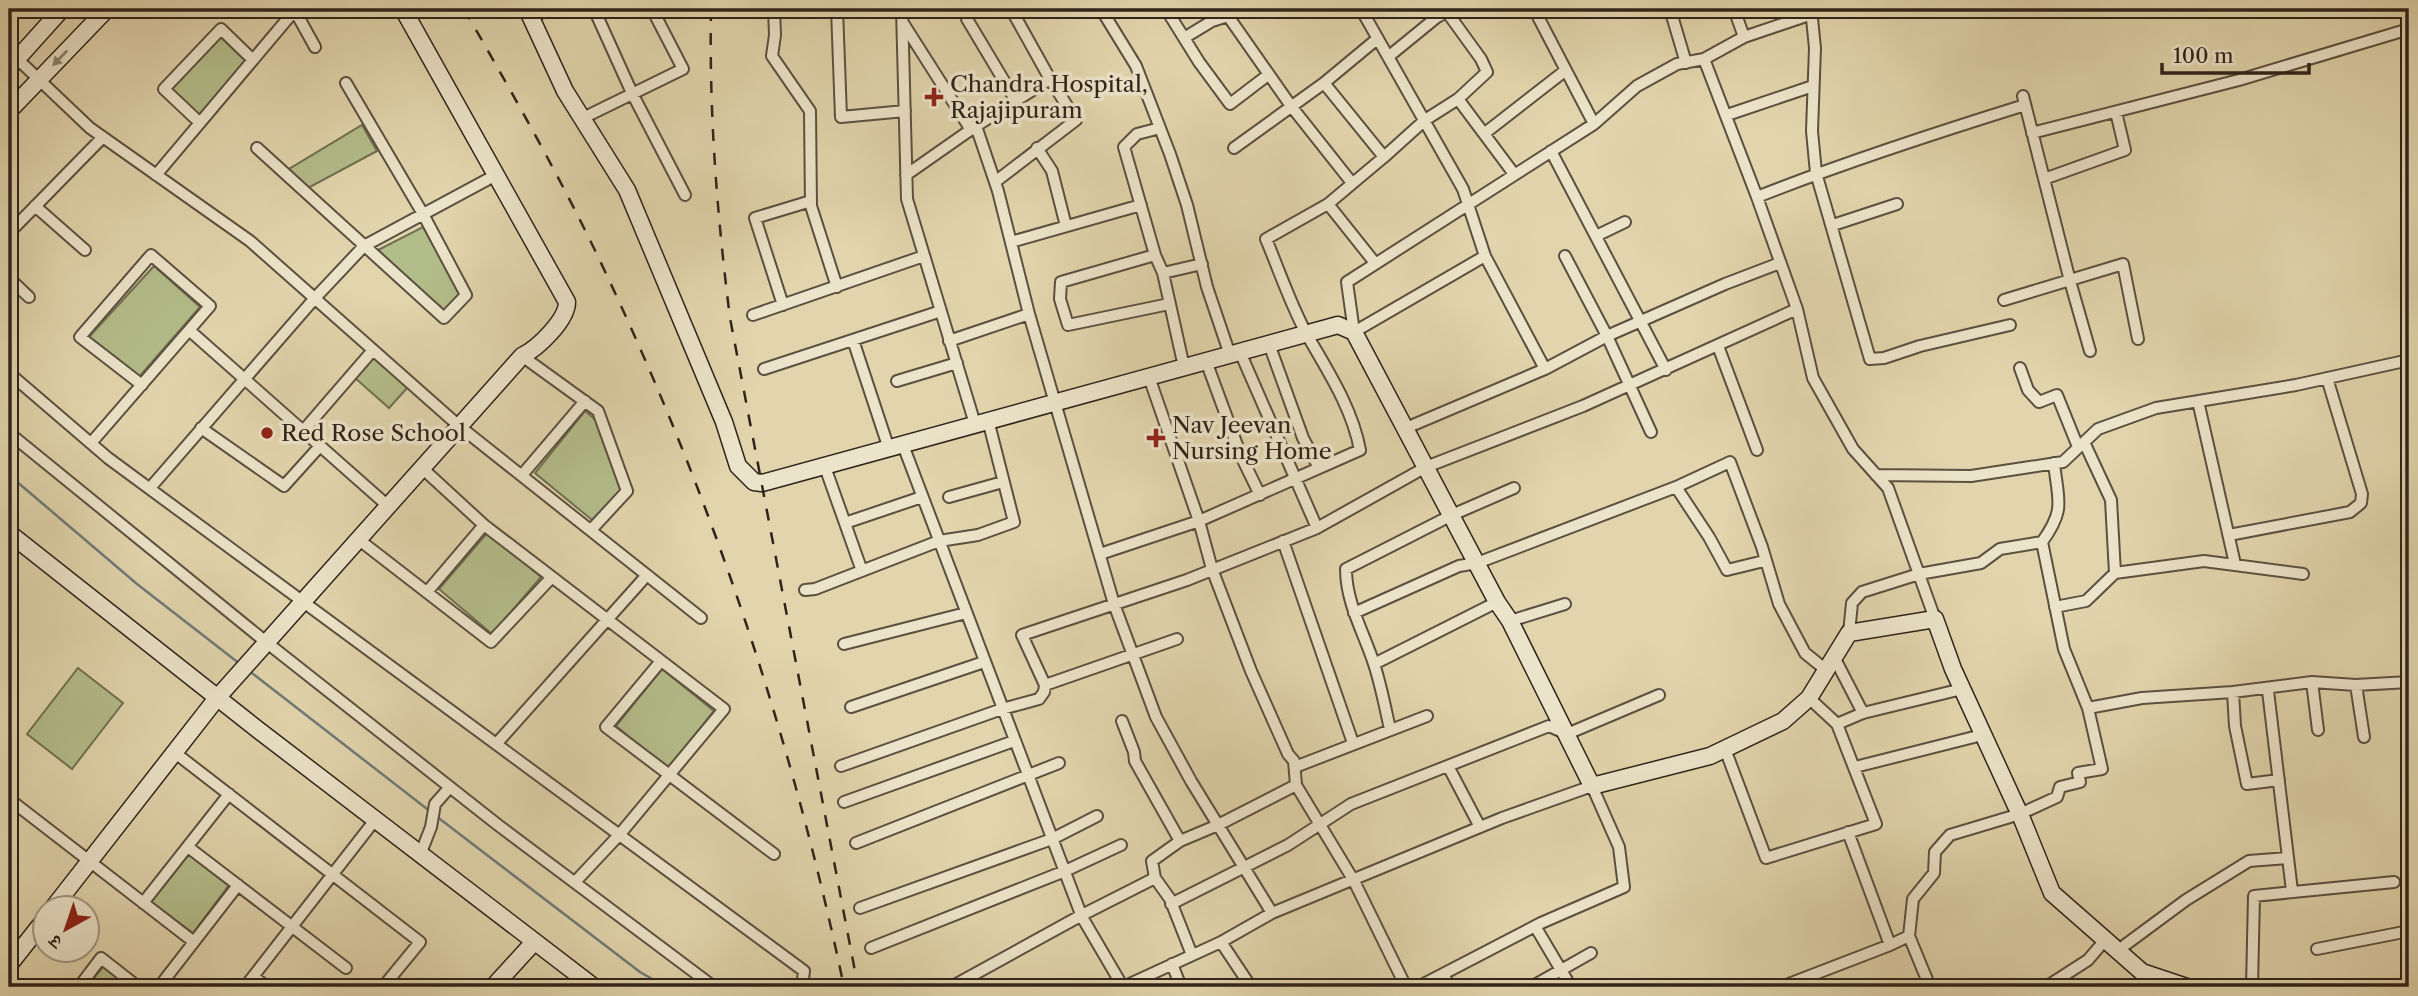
<svg xmlns="http://www.w3.org/2000/svg" width="2418" height="996" font-family="'Libre Caslon Text','Noto Serif Devanagari',serif">
	<style>
		.green { fill: #b3bd8a; stroke: #717052; stroke-width: 2 }
		.lines { fill: none; stroke-linecap: round; stroke-linejoin: round }
		.stream { stroke: #707b79; stroke-width: 2.5 }
		.street-casing { stroke: #5c5040; stroke-width: 14 }
		.secondary-casing { stroke: #2f241b; stroke-width: 19 }
		.street { stroke: #ece4ca; stroke-width: 10 }
		.secondary { stroke: #ece4ca; stroke-width: 16 }
		.rail { stroke: #2f241b; stroke-width: 2.5; stroke-dasharray: 12 12; stroke-linecap: butt }
		.oneway { fill: #8e8472 }
		.poi-dot { fill: #8f2418; stroke: #ece4ca; stroke-width: 2.5 }
		.labels { text-anchor: middle; dominant-baseline: central; stroke-width: 7; stroke-linejoin: round; paint-order: stroke }
		.poi-label { font-size: 23px; fill: #2f241b; stroke: #ece4ca; text-anchor: start }
	</style>
	<rect width="100%" height="100%" fill="#e2d5ad"/>
	<filter id="stains"><feTurbulence type="fractalNoise" baseFrequency=".00286" numOctaves="4"/><feColorMatrix values="0 0 0 0 .2 0 0 0 0 .09 0 0 0 0 .02 0 0 0 .5 -.17"/></filter>
	<radialGradient id="worn" r=".72"><stop offset=".6" stop-color="#630" stop-opacity="0"/><stop offset="1" stop-color="#630" stop-opacity=".3"/></radialGradient>
	<path class="green" d="M 222,36 L 247,60 L 200,116 L 171,89 Z
		M 362,125 L 377,151 L 308,188 L 289,169 Z
		M 423,227 L 463,294 L 444,312 L 378,250 Z
		M 154,266 L 200,307 L 139,377 L 88,338 Z
		M 374,357 L 408,387 L 389,408 L 355,378 Z
		M 585,411 L 598,422 L 621,490 L 592,520 L 535,473 Z
		M 488,532 L 541,577 L 492,634 L 439,589 Z
		M 78,668 L 123,703 L 72,769 L 27,734 Z
		M 662,669 L 714,711 L 668,768 L 616,726 Z
		M 189,854 L 229,885 L 193,933 L 151,902 Z
		M 103,967 L 129,987 L 87,987 Z"/>
	<g class="lines">
		<path class="stream" d="M 9,475 L 137,584 L 240,664
			M 248,670 L 431,812
			M 436,816 L 640,972 L 666,987"/>
		<g class="street-casing">
			<path id="street" d="M 294,9 L 315,47
				M 594,9 L 632,93 L 685,195
				M 774,9 L 775,35 L 772,56 L 810,111 L 811,206 L 837,287
				M 837,9 L 841,117 L 905,111
				M 902,9 L 907,199 L 975,424
				M 1101,9 L 1136,66 L 1170,154 L 1187,205 L 1207,287 L 1230,355
				M 1166,9 L 1199,62 L 1230,104 L 1268,75
				M 1361,9 L 1463,189 L 1485,256 L 1545,369
				M 1670,9 L 1686,63
				M 1734,9 L 1744,37
				M 1811,9 L 1815,48 L 1812,131 L 1816,173 L 1870,359 L 1884,358 L 1920,346 L 2010,325
				M 1907,9 L 1914,9
				M 1228,16 L 1291,106 L 1352,183
				M 531,17 L 550,9
				M 967,19 L 1016,101
				M 903,23 L 971,130
				M 1184,38 L 1212,21 L 1228,16 L 1240,9
				M 9,51 L 90,128 L 250,241 L 459,426 L 701,618
				M 1388,57 L 1437,17 L 1452,9
				M 1704,59 L 1744,37 L 1812,14
				M 1324,83 L 1384,157
				M 2023,96 L 2070,281 L 2090,351
				M 1458,99 L 1514,174
				M 1727,115 L 1813,86
				M 583,118 L 683,69 L 652,9
				M 200,123 L 164,89 L 221,29 L 253,60
				M 1594,124 L 1637,86 L 1677,64 L 1704,59 L 1757,197
				M 976,126 L 1050,79 L 1011,9
				M 1160,128 L 1137,134 L 1124,147 L 1155,255 L 1163,273 L 1184,367
				M 1485,133 L 1566,70
				M 2032,133 L 2239,80 L 2409,29
				M 257,148 L 444,318 L 466,295 L 423,214 L 346,83
				M 1037,148 L 1052,171 L 1066,226
				M 1234,148 L 1324,83 L 1377,39
				M 1551,151 L 1666,370
				M 156,175 L 295,10
				M 906,175 L 976,126 L 998,191 L 1029,314 L 1114,604 L 1156,717 L 1191,781 L 1272,913
				M 2044,179 L 2125,150 L 2116,112
				M 995,182 L 1076,120 L 1050,79
				M 1328,204 L 1375,263
				M 35,206 L 85,250
				M 1833,225 L 1897,204
				M 9,233 L 103,137
				M 1596,236 L 1625,222
				M 1011,242 L 1141,205
				M 1155,255 L 1061,282 L 1060,299 L 1068,325 L 1169,304
				M 1485,256 L 1354,332 L 1347,282 L 1594,124 L 1534,9
				M 1565,256 L 1607,336 L 1651,432
				M 1163,273 L 1202,264
				M 9,278 L 29,297
				M 2004,300 L 2123,264 L 2138,339
				M 783,305 L 755,218 L 811,201
				M 1797,309 L 1813,378 L 1853,449 L 1888,488 L 1935,619
				M 753,315 L 924,256
				M 189,330 L 388,506
				M 853,340 L 889,449
				M 949,341 L 1029,314
				M 1269,344 L 1303,438 L 1319,468
				M 1718,346 L 1757,450
				M 1240,352 L 1317,528
				M 522,356 L 598,411 L 627,491 L 591,530
				M 1206,361 L 1241,456 L 1260,495
				M 2020,368 L 2028,390 L 2039,402 L 2057,395 L 2078,447
				M 764,369 L 941,311
				M 9,373 L 108,458 L 804,971 L 802,987
				M 1149,377 L 1199,521 L 1212,569 L 1251,671 L 1288,754 L 1294,761 L 1296,785 L 1354,881 L 1406,987
				M 897,381 L 957,363
				M 2198,401 L 2235,564
				M 201,428 L 284,486 L 320,446
				M 1406,428 L 1545,369 L 1607,336 L 1725,284 L 1780,263
				M 303,431 L 373,350
				M 9,433 L 266,642 L 498,825 L 714,987
				M 2084,442 L 2111,500 L 2115,573
				M 91,443 L 210,306 L 151,255 L 80,337 L 142,385
				M 903,445 L 1082,917 L 1123,987
				M 825,467 L 862,571
				M 422,468 L 484,525 L 724,709 L 620,834 L 575,882
				M 522,475 L 585,401
				M 1876,475 L 1971,476 L 2063,462 L 2098,429 L 2156,408 L 2296,385 L 2409,360
				M 1676,487 L 1709,537 L 1727,570 L 1764,561
				M 150,488 L 315,298 L 364,246 L 494,176
				M 949,497 L 1003,482
				M 845,523 L 922,497
				M 2229,535 L 2350,512 L 2361,503 L 2362,494 L 2327,378
				M 358,539 L 491,642 L 552,577
				M 1283,541 L 1353,743
				M 1100,554 L 1199,521 L 1360,450 C 1352,407 1327,370 1306,333 C 1290,303 1279,270 1266,239 L 1328,204 L 1384,157 L 1425,120 L 1458,99 L 1487,72 L 1481,59 L 1447,12
				M 805,590 L 815,589 L 939,541 L 978,535 L 1014,522 L 988,420
				M 427,592 L 484,525
				M 2055,607 L 2086,601 L 2115,573 L 2204,561 L 2303,574
				M 1354,613 L 1459,566 L 1477,563 L 1676,487 L 1730,462 L 1762,547 L 1779,604 L 1805,653 L 1826,670
				M 1510,621 L 1565,604
				M 1849,633 L 1852,603 L 1862,592 L 1919,574 L 1981,563 L 2000,549 L 2042,542
				M 844,644 L 966,613
				M 1834,657 L 1863,713
				M 661,661 L 606,727 L 774,854
				M 1374,664 L 1497,602
				M 2312,682 L 2318,730
				M 1045,685 L 1177,639
				M 2356,685 L 2364,737
				M 2268,691 L 2292,891
				M 2233,692 L 2235,726 L 2247,784 L 2279,780
				M 851,707 L 984,662
				M 2088,708 L 2142,698 L 2233,692 L 2312,682 L 2356,685 L 2409,682
				M 1122,721 L 1134,752 L 1135,761 L 1180,841
				M 1837,724 L 1863,713 L 1962,689
				M 1390,729 C 1385,707 1381,685 1374,664 C 1364,633 1346,603 1346,569 L 1452,515 L 1514,488
				M 497,743 L 647,575
				M 1725,749 L 1766,858 L 1876,824 L 1837,724 L 1809,698
				M 174,752 L 420,942 L 383,987
				M 841,766 L 1002,709 L 1039,699 L 1044,692 L 1045,685 L 1022,635 L 1187,580 L 1317,528 L 1426,467 L 1583,406 L 1797,309 L 1757,197 C 1845,162 1935,133 2025,105
				M 1448,766 L 1480,827
				M 1295,767 L 1427,716
				M 1855,767 L 1982,735
				M 9,799 L 194,942
				M 844,802 L 1014,741
				M 1848,832 L 1890,945 L 1909,936 L 1913,899 L 1934,873 L 1935,852 L 1950,835 L 2020,814 L 2057,797 L 2060,787 L 2080,782 L 2078,773 L 2102,769 L 2088,708 L 2064,649 L 2042,542 C 2066,509 2058,501 2054,463
				M 856,843 L 1059,763
				M 188,847 L 346,968
				M 420,855 L 431,827 L 435,804 L 450,787
				M 143,903 L 229,794
				M 1171,904 L 1288,845 L 1351,804 L 1549,726 L 1567,734 L 1659,695
				M 860,908 L 1052,839 L 1097,816
				M 1535,926 L 1571,987
				M 1909,936 L 1930,987
				M 1221,942 L 1251,987
				M 871,948 L 1065,871 L 1121,845
				M 2317,949 L 2409,931
				M 2117,951 L 2186,900 L 2249,861 L 2288,858
				M 1192,955 L 1170,899 L 1155,878 L 1152,861 L 1180,841 L 1218,825 L 1296,785
				M 1172,964 L 1181,987
				M 1443,974 L 1450,987
				M 254,977 L 267,987
				M 953,986 L 1082,915 L 1155,878
				M 79,987 L 101,958 L 138,987
				M 159,987 L 238,885
				M 245,987 L 375,820
				M 1123,987 L 1221,942 L 1272,913 L 1502,818 L 1592,786 L 1619,847 L 1624,887 L 1541,923 L 1418,987
				M 1531,987 L 1591,953
				M 1781,987 L 1890,945
				M 2046,987 L 2088,960 L 2105,940
				M 2252,987 L 2254,896 L 2394,882"/>
		</g>
		<g class="secondary-casing">
			<path id="secondary" d="M 527,9 L 565,91 L 627,190 L 724,422 L 738,466 L 754,482 L 762,483 L 1338,325 L 1354,332 L 1497,602 L 1510,621 L 1592,786 L 1710,756 L 1783,721 L 1809,698 L 1849,633 L 1935,619 L 1953,669 L 2022,819 L 2052,893 L 2142,972 L 2187,987
				M 9,68 L 62,9
				M 9,111 L 107,9
				M 9,533 L 257,729 L 594,987
				M 53,908 L 217,698 L 522,356 C 538,348 567,320 567,302 L 403,9
				M 9,965 L 46,918
				M 493,987 L 534,942"/>
		</g>
		<use href="#street" class="street"/>
		<use href="#secondary" class="secondary"/>
		<path class="rail" d="M 464,9 C 515,98 566,187 609,280 C 715,506 793,743 844,987
			M 711,9 C 709,113 717,215 730,318 L 858,987"/>
	</g>
	<defs><path id="oneway-solid" d="M-6-.8H1V-3.2L6.5 0L1 3.2V.8H-6Z" transform="scale(1.75)"/></defs>
	<use class="oneway" href="#oneway-solid" transform="translate(60 58) rotate(134)"/>
	<g class="poi-dot">
		<path d="M930.5 86.5h7v7h7v7h-7v7h-7v-7h-7v-7h7z"/>
		<circle cx="267" cy="433" r="7"/>
		<path d="M1152.5 427.5h7v7h7v7h-7v7h-7v-7h-7v-7h7z"/>
	</g>
	<g class="labels">
		<g class="poi-label">
			<text x="950" y="84">Chandra Hospital,<tspan x="950" dy="26">Rajajipuram</tspan></text>
			<text x="1172" y="425">Nav Jeevan<tspan x="1172" dy="26">Nursing Home</tspan></text>
			<text x="281" y="433">Red Rose School</text>
		</g>
	</g>
	<rect width="2418" height="996" fill="none" stroke="#e2d5ad" stroke-width="35"/>
	<rect x="10" y="10" width="2397" height="975" fill="none" stroke="#2f241b" stroke-width="3.5"/>
	<rect x="18" y="18" width="2383" height="961" fill="none" stroke="#2f241b" stroke-width="2"/>
	<g transform="translate(66 929) rotate(220)"><circle r="33" fill="#ece4ca" stroke="#a09784" stroke-width="2"/>
	<path d="M0-5L12 26L0 18L-12 26Z" fill="#8f2418"/>
	<text y="-10" font-size="19" font-weight="bold" text-anchor="middle" fill="#2f241b">उ</text>
	</g>
	<path d="M2162 63v10h147v-10" fill="none" stroke="#2f241b" stroke-width="3.5"/>
	<text x="2173" y="63" font-size="21" fill="#2f241b" stroke="#ece4ca" stroke-width="5" paint-order="stroke">100 m</text>
	<rect width="100%" height="100%" filter="url(#stains)"/>
	<rect width="100%" height="100%" fill="url(#worn)"/>
</svg>
